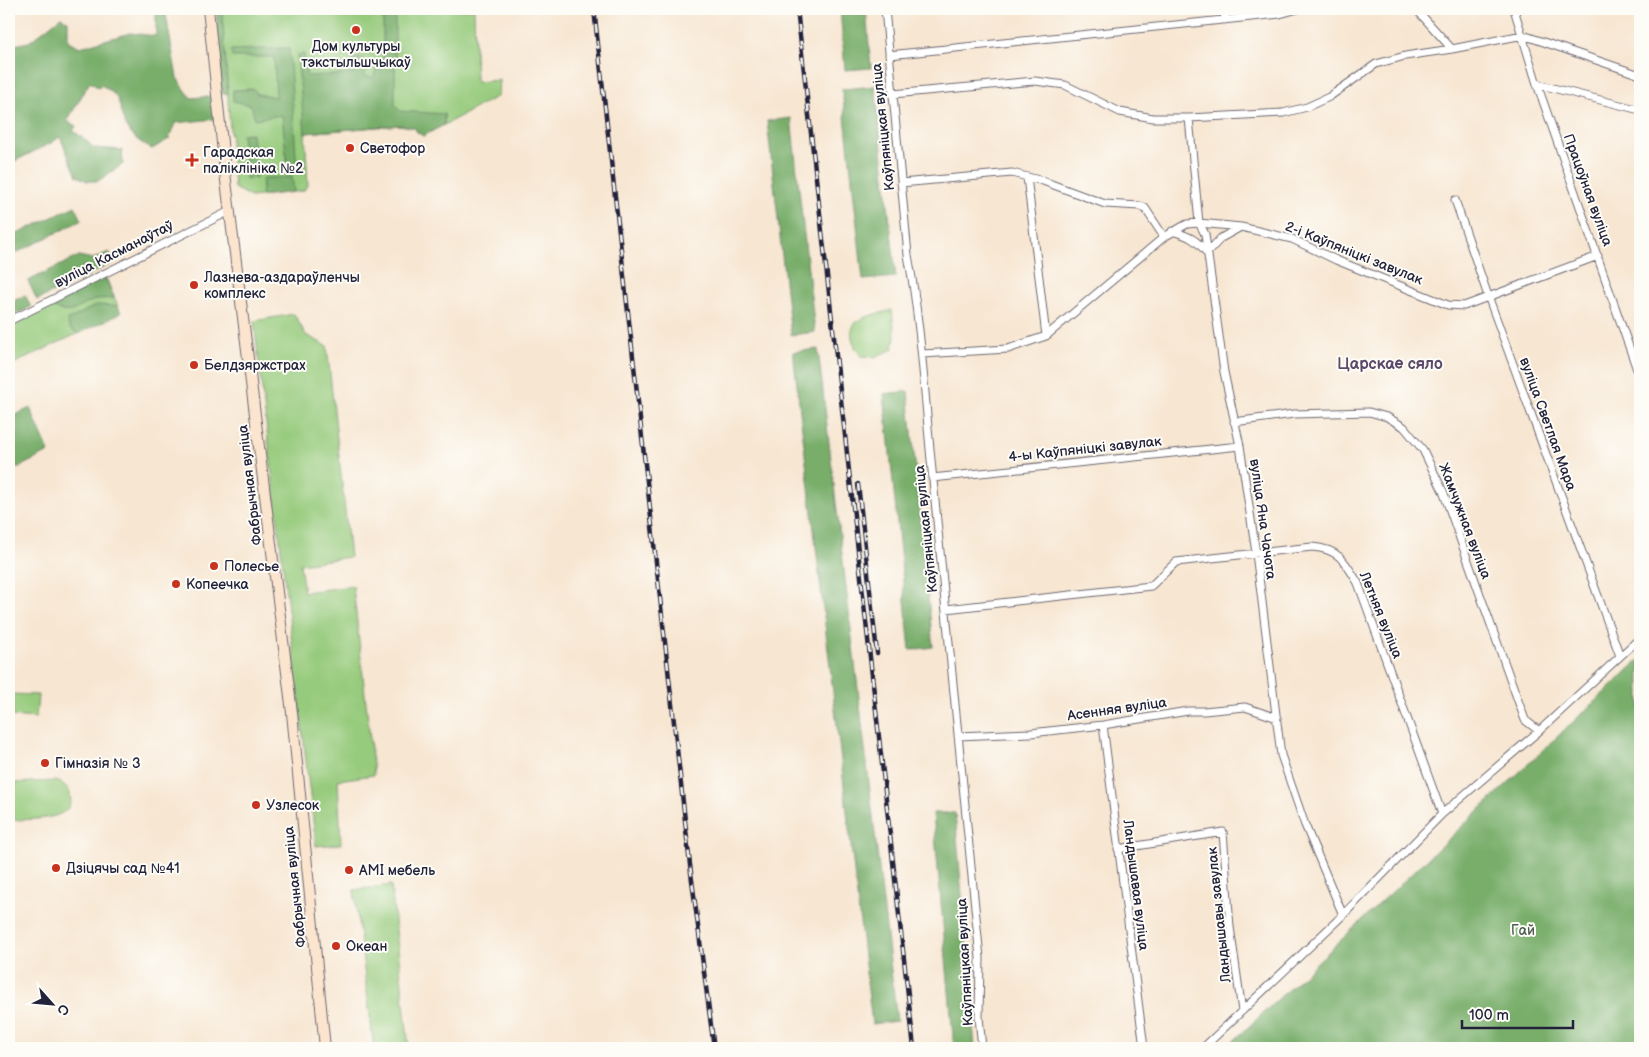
<svg xmlns="http://www.w3.org/2000/svg" width="1649" height="1057" font-family="'Balsamiq Sans',sans-serif">
	<style>
		.green { fill: #96ca7b; stroke: #5c765b }
		.forest { fill: #78ae6b; stroke: #4d6853 }
		.lines { fill: none; stroke-linecap: round; stroke-linejoin: round }
		.minor-casing { stroke: #6d6770; stroke-width: 9 }
		.secondary-casing { stroke: #6d6770; stroke-width: 12 }
		.minor { stroke: #fff; stroke-width: 7 }
		.secondary { stroke: #fce5cf; stroke-width: 10 }
		.rail-casing { stroke: #22223b; stroke-width: 4.5 }
		.rail { stroke: #fdfcf7; stroke-width: 2.5; stroke-dasharray: 8; stroke-linecap: butt }
		.poi-dot { fill: #c8321e; stroke: #fdfcf7; stroke-width: 2 }
		.labels { text-anchor: middle; dominant-baseline: central; stroke-width: 4; stroke-linejoin: round; paint-order: stroke }
		.poi-label { font-size: 14px; fill: #22223b; stroke: #fdfcf7; text-anchor: start }
		.street-label { font-size: 14px; fill: #22223b; stroke: #fdfcf7 }
		.park-label { font-size: 14px; fill: #4b5d51; stroke: #fdfcf7 }
		.quarter-label { font-size: 16px; font-weight: bold; fill: #5b4a6a; stroke: #fdfcf7 }
	</style>
	<rect width="100%" height="100%" fill="#fdfcf7"/>
	<filter id="ink" filterUnits="userSpaceOnUse"><feTurbulence type="fractalNoise" baseFrequency=".02" numOctaves="2"/><feDisplacementMap in="SourceGraphic" scale="10" xChannelSelector="R" yChannelSelector="G"/><feConvolveMatrix kernelMatrix="1 2 1 2 8 2 1 2 1" color-interpolation-filters="sRGB"/></filter>
	<filter id="wash" filterUnits="userSpaceOnUse"><feTurbulence type="fractalNoise" baseFrequency=".0096" numOctaves="4" result="noise"/><feDisplacementMap in="SourceGraphic" scale="20" xChannelSelector="R" yChannelSelector="G"/><feGaussianBlur stdDeviation="1.12" result="paint"/><feColorMatrix in="noise" values="0 0 0 0 0 0 0 0 0 0 0 0 0 0 0 0 0 1.4 0 .05"/><feComposite in="paint" operator="in"/></filter>
	<g filter="url(#wash)">
		<rect width="100%" height="100%" fill="#f7e6d1"/>
		<path class="green" d="M 222,9 L 474,9 L 476,82 L 499,80 L 498,96 L 444,125 L 444,114 L 400,125 L 305,133 L 308,185 L 303,191 L 251,197 L 234,188 Z
			M 106,278 L 121,313 L 9,366 L 9,325 Z
			M 892,310 L 895,336 L 893,349 L 875,357 L 861,356 C 852,345 845,327 861,319 C 871,314 883,313 892,310 Z
			M 294,314 L 306,335 L 327,346 L 350,557 L 300,564 L 304,592 L 353,586 L 374,775 L 338,780 L 341,844 L 316,846 L 254,321 Z
			M 10,694 L 38,695 L 36,718 L 9,716 Z
			M 56,781 C 62,783 68,786 70,794 C 78,823 25,819 9,820 L 9,783 Z
			M 391,885 L 409,1048 L 374,1048 L 354,890 Z"/>
		<path class="forest" d="M 156,9 L 165,9 L 177,78 L 191,98 L 213,96 L 215,119 L 175,123 L 169,139 L 152,149 C 142,143 132,138 126,126 C 116,106 126,99 101,85 L 99,88 L 90,82 L 67,121 L 76,126 L 73,131 L 82,137 L 94,148 L 122,150 L 123,164 L 98,181 L 87,181 L 77,176 L 60,137 L 51,143 L 9,164 L 9,46 L 29,42 L 61,17 L 68,21 L 68,41 L 80,47 L 130,33 L 156,36 Z
			M 216,9 L 222,9 L 228,94 L 222,94 Z
			M 383,9 L 395,9 L 395,105 L 400,111 L 444,114 L 444,125 L 423,136 L 416,131 L 415,128 L 400,125 L 305,133 L 297,55 L 304,54 L 307,76 L 353,74 L 353,59 L 363,58 L 366,77 L 374,77 L 376,69 L 383,60 Z
			M 840,9 L 866,9 L 871,68 L 845,70 Z
			M 289,48 L 297,172 L 288,173 L 282,115 L 255,119 L 251,105 L 233,101 L 233,90 L 254,89 L 257,94 L 276,97 L 274,57 L 232,57 L 231,50 Z
			M 875,86 L 896,277 L 863,280 L 842,89 Z
			M 791,118 L 815,332 L 791,335 L 767,121 Z
			M 252,133 L 256,178 L 246,179 L 242,134 Z
			M 292,177 L 294,192 L 261,196 L 263,178 Z
			M 75,206 L 82,220 L 12,255 L 9,248 L 9,238 Z
			M 109,252 L 115,262 L 37,300 L 28,281 L 79,256 L 93,259 Z
			M 106,278 L 114,298 C 109,299 103,298 98,299 C 76,305 73,320 49,305 Z
			M 25,295 L 31,307 L 9,317 L 9,303 Z
			M 96,305 L 118,306 L 121,313 L 78,334 L 70,329 L 67,321 Z
			M 818,349 L 897,1021 L 872,1024 L 793,352 Z
			M 908,391 L 933,647 L 910,650 L 884,394 Z
			M 30,408 L 49,452 L 9,472 L 9,418 Z
			M 1640,659 L 1640,1048 L 1226,1048 Z
			M 933,813 L 955,813 L 975,1048 L 954,1048 Z"/>
	</g>
	<g filter="url(#ink)">
		<g class="lines">
			<g class="minor-casing">
				<path id="minor" d="M 885,9 L 908,255 C 922,329 925,405 933,480 C 949,639 964,799 980,958 L 979,1017 L 982,1048
					M 1224,9 L 1225,20
					M 1416,9 L 1452,49
					M 1514,9 L 1537,84 L 1640,378
					M 889,55 L 1280,14 L 1298,9
					M 1537,84 L 1640,110
					M 893,94 L 1035,81 L 1065,85 L 1120,112 L 1153,118 L 1189,118 L 1283,113 L 1307,107 L 1329,97 L 1376,64 L 1405,56 L 1452,49 L 1523,35 L 1640,75
					M 1189,118 L 1199,223 L 1205,234 L 1224,372 L 1240,446 L 1256,553 L 1281,755 L 1305,825 L 1343,915
					M 1027,177 L 1046,336
					M 901,183 L 1012,173 L 1043,181 L 1105,204 L 1140,206 L 1145,208 L 1164,237
					M 1455,200 L 1488,296 L 1620,656
					M 1172,231 C 1189,236 1196,239 1207,253 L 1221,238 L 1239,228
					M 9,321 L 230,211
					M 922,354 L 1008,349 L 1046,336 L 1164,237 L 1187,224 L 1199,223 L 1241,227 L 1292,239 L 1336,260 L 1448,305 L 1464,306 L 1598,256
					M 1234,422 L 1294,414 L 1369,412 L 1387,417 L 1404,427 L 1423,450 L 1443,491 L 1525,720 L 1539,731
					M 932,478 L 1240,446
					M 946,609 L 1151,586 L 1176,562 L 1312,547 C 1339,549 1345,561 1358,583 L 1442,814
					M 1103,725 L 1144,1048
					M 958,736 L 1031,733 L 1103,725 L 1188,711 L 1204,711 L 1245,707 L 1277,718
					M 1118,849 L 1223,832 L 1230,927 L 1242,1011
					M 1203,1048 L 1343,915 L 1442,814 L 1539,731 L 1640,638"/>
			</g>
			<g class="secondary-casing">
				<path id="secondary" d="M 208,9 L 226,181 L 292,713 L 325,1048"/>
			</g>
			<use href="#minor" class="minor"/>
			<use href="#secondary" class="secondary"/>
			<g class="rail-casing">
				<path id="rail" d="M 594,9 L 690,865 L 714,1048
					M 797,9 L 914,1048
					M 858,484 L 877,653"/>
			</g>
			<use href="#rail" class="rail"/>
		</g>
	</g>
	<g class="poi-dot">
		<circle cx="356" cy="30" r="5"/>
		<circle cx="350" cy="148" r="5"/>
		<path d="M189.5 152.5h5v5h5v5h-5v5h-5v-5h-5v-5h5z"/>
		<circle cx="194" cy="285" r="5"/>
		<circle cx="194" cy="365" r="5"/>
		<circle cx="214" cy="566" r="5"/>
		<circle cx="176" cy="584" r="5"/>
		<circle cx="45" cy="763" r="5"/>
		<circle cx="256" cy="805" r="5"/>
		<circle cx="56" cy="868" r="5"/>
		<circle cx="349" cy="870" r="5"/>
		<circle cx="336" cy="946" r="5"/>
	</g>
	<g class="labels">
		<g class="poi-label">
			<text x="356" y="46" text-anchor="middle">Дом культуры<tspan x="356" dy="16">тэкстыльшчыкаў</tspan></text>
			<text x="360" y="148">Светофор</text>
			<text x="203" y="152">Гарадская<tspan x="203" dy="16">паліклініка №2</tspan></text>
			<text x="204" y="277">Лазнева-аздараўленчы<tspan x="204" dy="16">комплекс</tspan></text>
			<text x="204" y="365">Белдзяржстрах</text>
			<text x="224" y="566">Полесье</text>
			<text x="186" y="584">Копеечка</text>
			<text x="55" y="763">Гімназія № 3</text>
			<text x="266" y="805">Узлесок</text>
			<text x="66" y="868">Дзіцячы сад №41</text>
			<text x="359" y="870">AMI мебель</text>
			<text x="346" y="946">Океан</text>
		</g>
		<g class="street-label">
			<text transform="translate(883 127) rotate(-96)">Каўпяніцкая вуліца</text>
			<text transform="translate(1588 190) rotate(70)">Працоўная вуліца</text>
			<text transform="translate(1354 253) rotate(22)">2-і Каўпяніцкі завулак</text>
			<text transform="translate(114 254) rotate(-27)">вуліца Касманаўтаў</text>
			<text transform="translate(1548 424) rotate(70)">вуліца Светлая Мара</text>
			<text transform="translate(1085 449) rotate(-6)">4-ы Каўпяніцкі завулак</text>
			<text transform="translate(250 485) rotate(-97)">Фабрычная вуліца</text>
			<text transform="translate(1263 519) rotate(82)">вуліца Яна Чачота</text>
			<text transform="translate(1465 521) rotate(69)">Жамчужная вуліца</text>
			<text transform="translate(926 529) rotate(-96)">Каўпяніцкая вуліца</text>
			<text transform="translate(1381 615) rotate(68)">Летняя вуліца</text>
			<text transform="translate(1117 709) rotate(-8)">Асенняя вуліца</text>
			<text transform="translate(1136 885) rotate(83)">Ландышавая вуліца</text>
			<text transform="translate(295 887) rotate(-96)">Фабрычная вуліца</text>
			<text transform="translate(1219 915) rotate(-96)">Ландышавы завулак</text>
			<text transform="translate(965 962) rotate(-93)">Каўпяніцкая вуліца</text>
		</g>
		<g class="park-label">
			<text x="1523" y="930">Гай</text>
		</g>
		<g class="quarter-label">
			<text x="1390" y="364">Царскае сяло</text>
		</g>
	</g>
	<rect width="1649" height="1057" fill="none" stroke="#fdfcf7" stroke-width="30"/>
	<g transform="translate(52 1004) rotate(117)" stroke="#fdfcf7" stroke-width="4" paint-order="stroke">
	<path d="M0-4L9 19L0 12L-9 19Z" fill="#22223b"/>
	<text y="-8" font-size="14" font-weight="bold" text-anchor="middle" fill="#22223b">С</text>
	</g>
	<path d="M1462 1020v8h111v-8" fill="none" stroke="#22223b" stroke-width="2.5"/>
	<text x="1469" y="1020" font-size="15" fill="#22223b" stroke="#fdfcf7" stroke-width="4" paint-order="stroke">100 m</text>
</svg>
